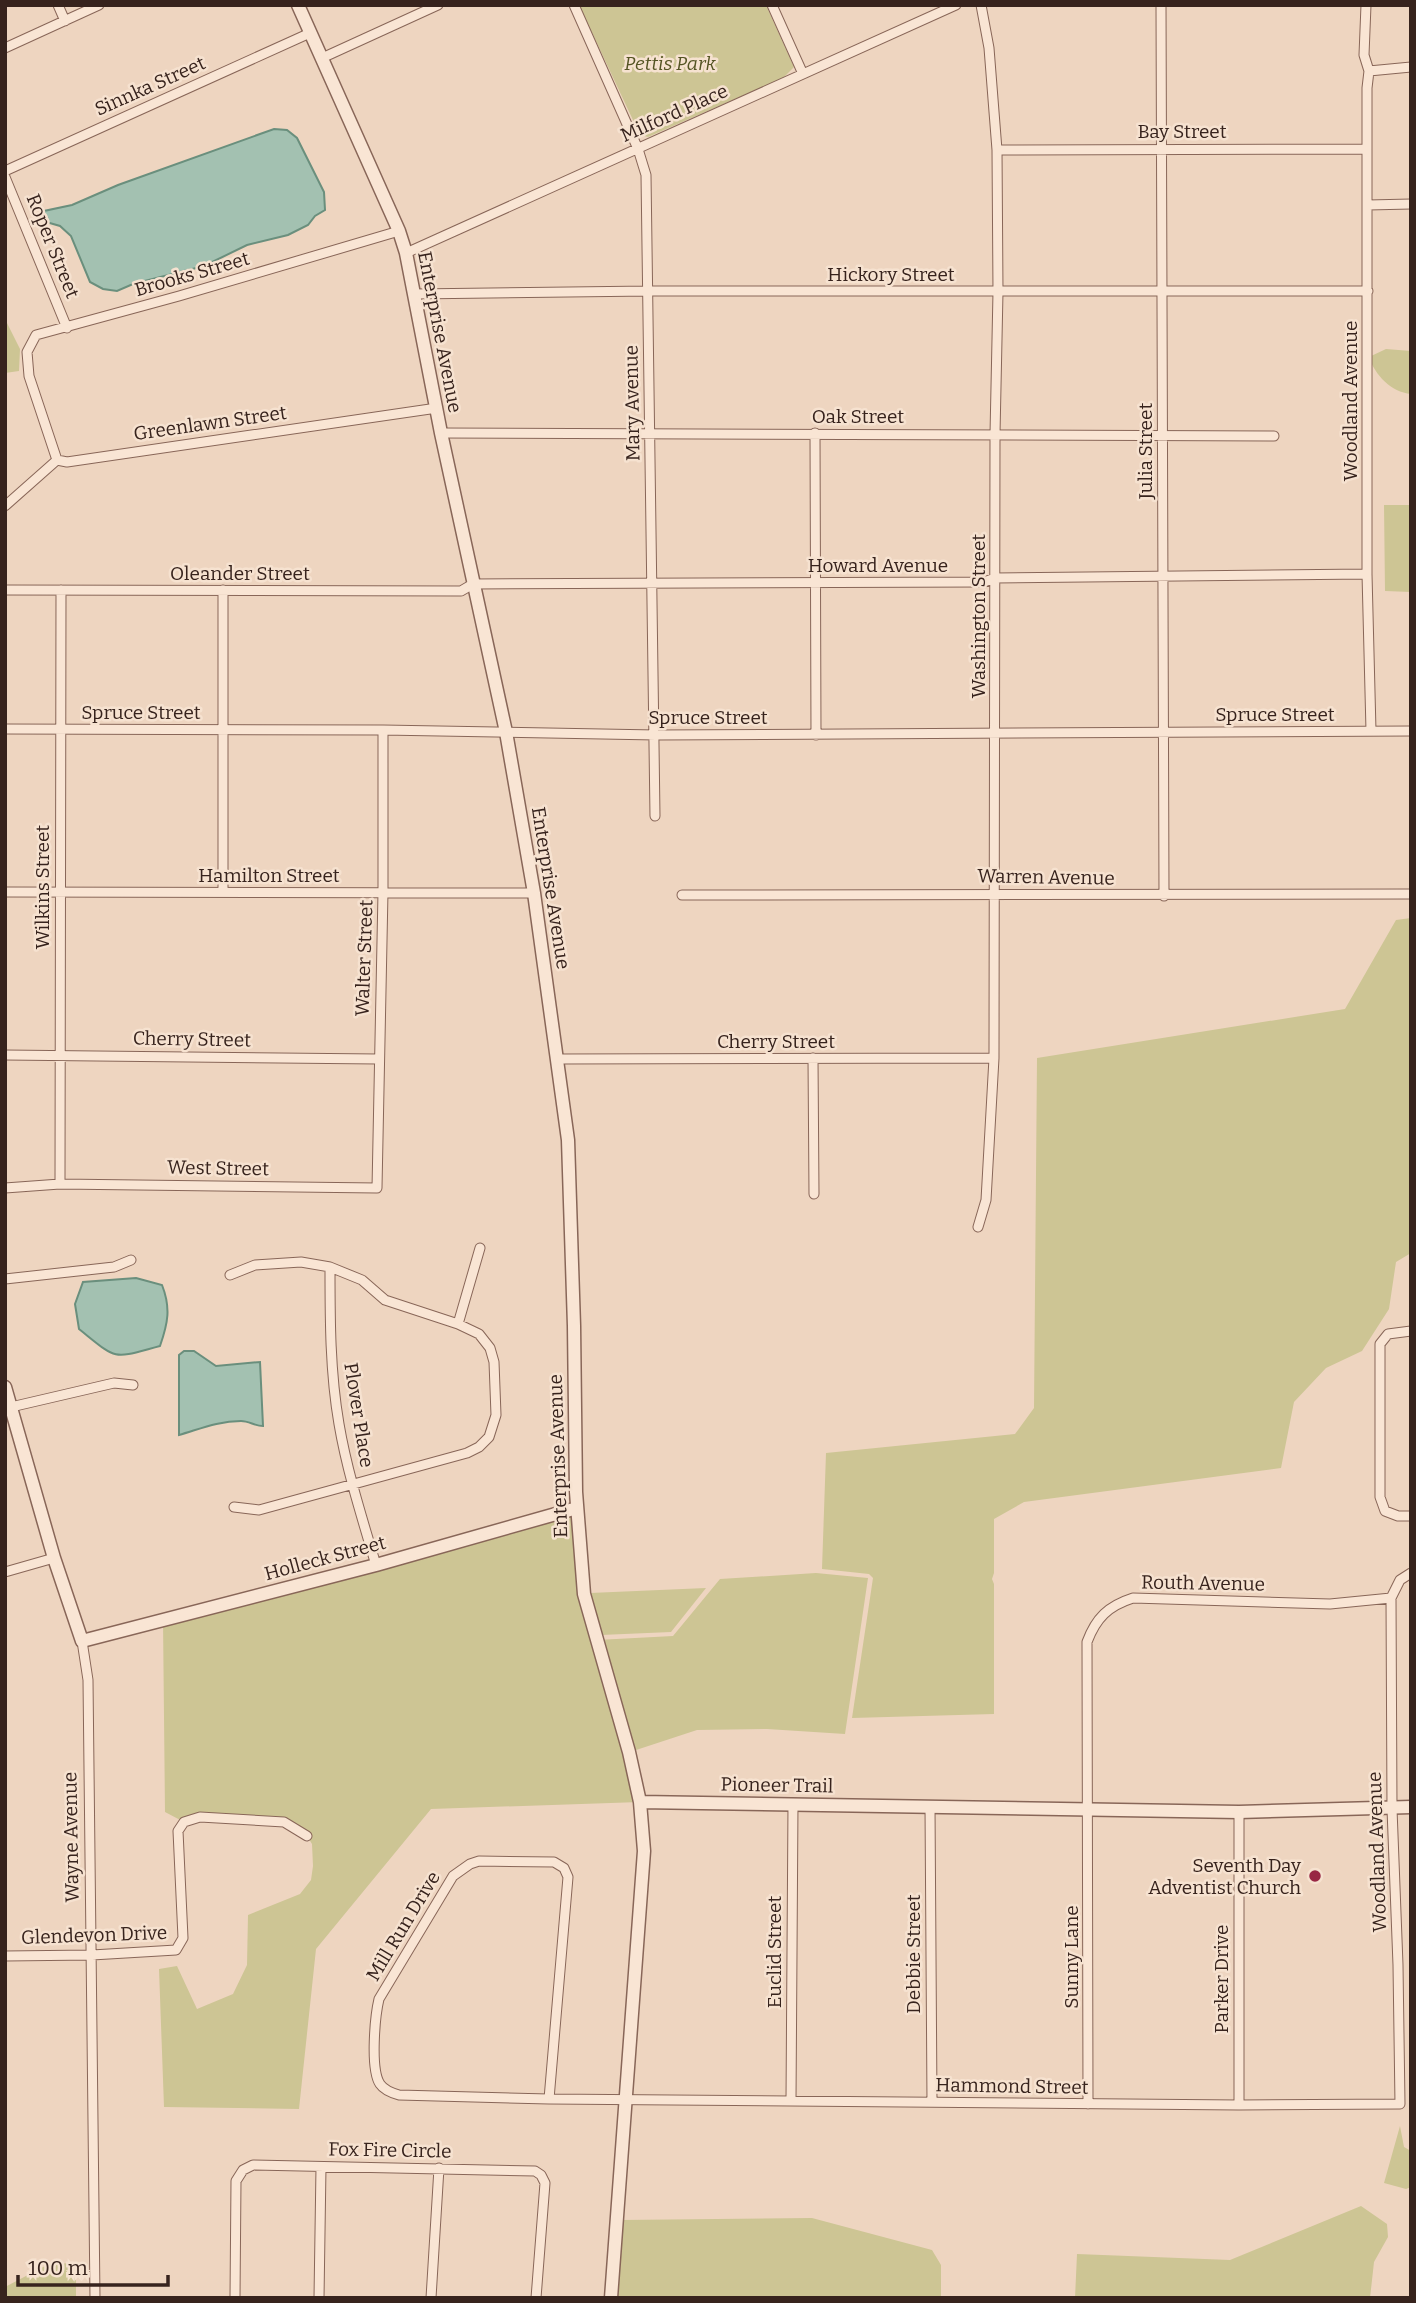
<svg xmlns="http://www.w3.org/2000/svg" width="1416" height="2303" font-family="Bitter,serif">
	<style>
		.green { fill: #cdc594 }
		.water { fill: #a3c1b1; stroke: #6a8f7d; stroke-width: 2 }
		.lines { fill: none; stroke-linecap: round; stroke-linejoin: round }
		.minor-casing { stroke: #886658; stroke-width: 11 }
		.tertiary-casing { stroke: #886658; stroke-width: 15 }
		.minor { stroke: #f9e5d4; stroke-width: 9 }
		.tertiary { stroke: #f9e5d4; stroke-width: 12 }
		.poi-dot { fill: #982744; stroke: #f6e2d0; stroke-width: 2.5 }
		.labels { text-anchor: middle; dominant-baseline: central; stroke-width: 5; stroke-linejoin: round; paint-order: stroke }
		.park-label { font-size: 19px; font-style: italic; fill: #545423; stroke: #f6e2d0 }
		.street-label { font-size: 19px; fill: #37231d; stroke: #f6e2d0 }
		.poi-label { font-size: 19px; fill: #37231d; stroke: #f6e2d0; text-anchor: end }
	</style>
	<rect width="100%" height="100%" fill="#eed5c0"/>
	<path class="green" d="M 579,5 L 766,5 L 794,67 L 783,78 L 648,137 L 640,135 Z
		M 5,319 L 20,349 L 19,371 L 5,373 Z
		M 1386,349 L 1411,351 L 1411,394 C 1391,392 1375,375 1369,357 Z
		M 1384,505 L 1411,505 L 1411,592 L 1385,591 Z
		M 1411,918 L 1411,1253 L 1396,1262 L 1389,1309 L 1362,1351 L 1326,1368 L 1294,1402 L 1281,1468 L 1024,1502 L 994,1519 L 994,1573 L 992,1579 L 994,1584 L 994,1714 L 852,1718 L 873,1578 L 869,1574 L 822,1569 L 826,1453 L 1015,1434 L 1034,1408 L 1037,1058 L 1345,1009 L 1396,920 Z
		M 577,1508 L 597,1640 L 673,1636 L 720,1579 L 816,1573 L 868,1578 L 845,1734 L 767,1729 L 697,1730 L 630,1752 L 640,1802 L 431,1809 L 316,1949 L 299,2109 L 164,2107 L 159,1969 L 177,1966 L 197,2009 L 233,1994 L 247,1965 L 248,1915 L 300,1894 L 311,1880 L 313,1866 L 312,1844 L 307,1836 L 284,1822 L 200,1817 L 184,1822 L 165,1812 L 163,1620 Z
		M 706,1588 L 671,1632 L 601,1635 L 590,1593 Z
		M 1400,2126 L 1404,2147 L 1411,2151 L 1411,2187 L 1406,2189 L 1384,2183 Z
		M 1361,2206 L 1387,2224 L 1388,2237 L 1374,2262 L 1370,2298 L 1075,2298 L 1077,2254 L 1230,2260 Z
		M 812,2218 L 932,2250 L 941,2265 L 941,2298 L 616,2298 L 621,2220 Z
		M 76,2262 L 76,2298 L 5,2298 L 5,2287 L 45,2266 Z"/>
	<path class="water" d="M 274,129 L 287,130 L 297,138 L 324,192 L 325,210 L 315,216 L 308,225 L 288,235 L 247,245 L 204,266 L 133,284 L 117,291 L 103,289 L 90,282 L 71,236 L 60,226 L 39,220 L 44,211 L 72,205 L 118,185 Z
		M 136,1278 L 162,1285 C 171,1308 168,1323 160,1346 C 111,1359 119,1361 79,1329 L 75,1304 L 83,1282 Z
		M 184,1351 L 194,1351 L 216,1366 L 260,1362 L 263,1426 C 255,1426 249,1421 241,1421 C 218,1421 200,1429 179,1435 L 179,1355 Z"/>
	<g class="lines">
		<g class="minor-casing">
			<path id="minor" d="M 58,5 L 65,21
				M 574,5 L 638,149 L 646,175 L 655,816
				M 772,5 L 803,74
				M 1161,5 L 1164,896
				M 1366,5 L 1364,55 L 1369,71 L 1367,88 L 1367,574 L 1371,731
				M 5,48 L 99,5
				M 322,58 L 438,5
				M 1369,71 L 1411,67
				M 997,150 L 1367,149
				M 5,171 L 310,33
				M 5,177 L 67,328
				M 1368,205 L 1411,204
				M 406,253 L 956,5
				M 415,294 L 649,291 L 1368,291
				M 441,433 L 1274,436
				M 815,433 L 816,735
				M 57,460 L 29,376 L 27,352 L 36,335 L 179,296 L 399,231
				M 57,460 L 67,462 L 437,408
				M 5,506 L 57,460
				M 5,590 L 461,591 L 473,584 L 984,582 L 995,578 L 1367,574
				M 223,590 L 223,892
				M 5,729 L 383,730 L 656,735 L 1411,731
				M 5,892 L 534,893
				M 682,895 L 1411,894
				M 5,1055 L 378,1059
				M 813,1058 L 814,1194
				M 558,1059 L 994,1058
				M 60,1184 L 61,590
				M 5,1188 L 60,1184 L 377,1188 L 383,892 L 383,730
				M 978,1227 L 986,1200 L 994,1058 L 995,434 L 998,292 L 997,150 L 989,48 L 981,5
				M 330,1267 C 330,1319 330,1372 339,1424 C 347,1471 362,1518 376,1565
				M 230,1275 L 255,1265 L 301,1262 L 330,1267 L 362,1280 L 385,1300 L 458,1324 L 479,1334 L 490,1348 L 494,1362 L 496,1415 L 489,1437 L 479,1447 L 467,1453 L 259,1510 L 234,1507
				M 5,1279 L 114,1267 L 131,1260
				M 458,1324 L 480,1248
				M 1411,1331 L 1388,1334 L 1380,1344 L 1380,1497 L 1385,1511 L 1398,1516 L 1411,1516
				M 11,1407 L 114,1383 L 133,1385
				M 5,1572 L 54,1558
				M 82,1641 L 88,1680 L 95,2298
				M 930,1806 L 932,2102
				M 479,1861 L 554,1862 L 564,1868 L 568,1877 L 549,2099 L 399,2095 C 392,2093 384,2090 380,2084 C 370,2069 375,2016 379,1999 L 453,1876 L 470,1864 Z
				M 5,1956 L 92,1955 L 176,1950 L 183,1938 L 178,1831 L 184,1822 L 200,1817 L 284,1822 L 307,1836
				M 549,2099 L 1239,2105 L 1400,2104 L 1398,1965 L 1392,1809 L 1391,1598
				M 791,2101 L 793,1804
				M 1088,2104 L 1087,1642 C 1096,1618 1108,1606 1133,1598 L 1330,1604 L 1391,1598 L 1400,1580 L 1411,1573
				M 1239,2105 L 1239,1812
				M 235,2298 L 236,2181 L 243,2170 L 253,2165 L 535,2171 L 541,2175 L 545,2183 L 536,2298
				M 319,2298 L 321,2167
				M 431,2298 L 439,2168"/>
		</g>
		<g class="tertiary-casing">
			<path id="tertiary" d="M 298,5 L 399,231 L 406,253 L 441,433 L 506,732 L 534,893 L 568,1140 L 574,1326 L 576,1492 L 584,1594 L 629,1752 L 640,1802 L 644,1851 L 611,2298
				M 5,1387 L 54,1558 L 82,1641 L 376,1565 L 577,1508
				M 640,1802 L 1239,1812 L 1411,1807"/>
		</g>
		<use href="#minor" class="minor"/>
		<use href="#tertiary" class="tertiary"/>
	</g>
	<circle class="poi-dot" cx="1315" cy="1876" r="7"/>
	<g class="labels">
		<g class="park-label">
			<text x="670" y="63">Pettis Park</text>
		</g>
		<g class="street-label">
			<text transform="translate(150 86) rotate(-24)">Sinnka Street</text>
			<text transform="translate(674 113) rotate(-24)">Milford Place</text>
			<text x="1182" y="131">Bay Street</text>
			<text transform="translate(53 246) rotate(68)">Roper Street</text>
			<text transform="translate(192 274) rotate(-16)">Brooks Street</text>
			<text x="891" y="274">Hickory Street</text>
			<text transform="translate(440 332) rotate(79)">Enterprise Avenue</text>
			<text transform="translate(1350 401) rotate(-90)">Woodland Avenue</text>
			<text transform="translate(632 403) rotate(-91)">Mary Avenue</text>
			<text x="858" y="416">Oak Street</text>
			<text transform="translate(210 423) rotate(-8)">Greenlawn Street</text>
			<text transform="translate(1145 451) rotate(-90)">Julia Street</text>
			<text x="878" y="565">Howard Avenue</text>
			<text x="240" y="573">Oleander Street</text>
			<text transform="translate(978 616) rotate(-90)">Washington Street</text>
			<text x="141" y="712">Spruce Street</text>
			<text x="1275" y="714">Spruce Street</text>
			<text x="708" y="717">Spruce Street</text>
			<text x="269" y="875">Hamilton Street</text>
			<text transform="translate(1046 877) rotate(1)">Warren Avenue</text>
			<text transform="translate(42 887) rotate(-90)">Wilkins Street</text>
			<text transform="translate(551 888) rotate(81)">Enterprise Avenue</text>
			<text transform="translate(364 958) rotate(-88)">Walter Street</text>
			<text transform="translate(192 1039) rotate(1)">Cherry Street</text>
			<text x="776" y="1041">Cherry Street</text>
			<text transform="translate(218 1168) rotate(1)">West Street</text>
			<text transform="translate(359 1415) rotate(81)">Plover Place</text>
			<text transform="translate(558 1456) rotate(-92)">Enterprise Avenue</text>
			<text transform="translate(325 1558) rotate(-15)">Holleck Street</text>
			<text transform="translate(1203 1583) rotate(1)">Routh Avenue</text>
			<text transform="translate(777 1785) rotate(1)">Pioneer Trail</text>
			<text transform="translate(71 1837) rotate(-91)">Wayne Avenue</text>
			<text transform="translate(1377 1852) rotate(-92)">Woodland Avenue</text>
			<text transform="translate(403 1926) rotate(-59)">Mill Run Drive</text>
			<text transform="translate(94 1935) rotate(-2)">Glendevon Drive</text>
			<text transform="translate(774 1952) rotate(-90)">Euclid Street</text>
			<text transform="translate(913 1954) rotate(-90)">Debbie Street</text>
			<text transform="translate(1071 1957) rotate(-90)">Sunny Lane</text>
			<text transform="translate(1221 1979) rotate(-90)">Parker Drive</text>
			<text transform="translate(1012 2086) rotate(1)">Hammond Street</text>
			<text transform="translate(390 2150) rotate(1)">Fox Fire Circle</text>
		</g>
		<g class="poi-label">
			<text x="1301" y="1865">Seventh Day<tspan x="1301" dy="22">Adventist Church</tspan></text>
		</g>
	</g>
	<rect width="1416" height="2303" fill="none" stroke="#37231d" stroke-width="14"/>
	<path d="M18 2275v10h150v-10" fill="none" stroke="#37231d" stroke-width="3.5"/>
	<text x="28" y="2275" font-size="21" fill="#37231d" stroke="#f6e2d0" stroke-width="5" paint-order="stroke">100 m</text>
</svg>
